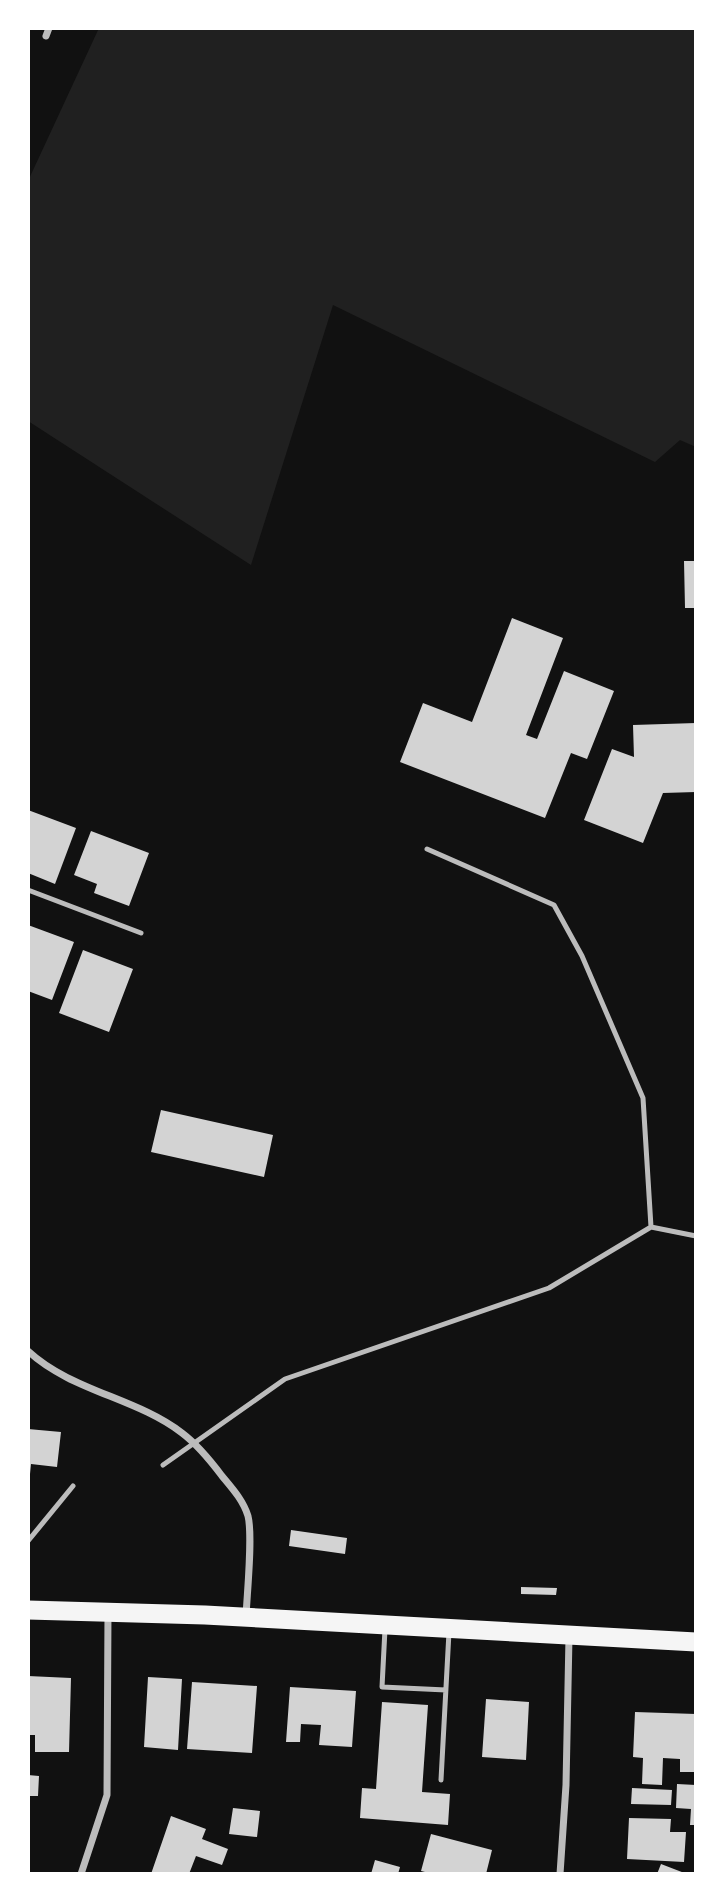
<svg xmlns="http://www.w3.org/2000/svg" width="724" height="1902" font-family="Mulish,sans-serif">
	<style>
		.green { fill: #202020 }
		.building { fill: #d3d3d3 }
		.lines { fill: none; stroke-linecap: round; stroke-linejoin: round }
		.service { stroke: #bcbcbc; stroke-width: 5 }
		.minor { stroke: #bcbcbc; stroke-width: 7 }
		.trunk { stroke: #f5f5f5; stroke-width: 19 }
	</style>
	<rect width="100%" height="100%" fill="#111"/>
	<path class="green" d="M 99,28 L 696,28 L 696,447 L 680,440 L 655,462 L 333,305 L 251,565 L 28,421 L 28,181 Z"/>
	<path class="building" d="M 684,561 L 696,561 L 696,608 L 685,608 Z
		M 512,618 L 563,638 L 526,735 L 537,739 L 564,671 L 614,691 L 587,759 L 571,753 L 545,818 L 400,762 L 423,703 L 472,722 Z
		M 696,723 L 696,792 L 663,793 L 643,843 L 584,820 L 612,749 L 634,757 L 633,725 Z
		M 28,810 L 76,828 L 55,884 L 28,873 Z
		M 91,831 L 149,853 L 129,906 L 94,893 L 97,884 L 74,875 Z
		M 28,925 L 74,942 L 52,1000 L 28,991 Z
		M 83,950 L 133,969 L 109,1032 L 59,1013 Z
		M 161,1110 L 273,1135 L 264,1177 L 151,1152 Z
		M 28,1429 L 61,1432 L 57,1467 L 31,1464 L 30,1474 L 28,1474 Z
		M 291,1530 L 347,1538 L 345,1554 L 289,1546 Z
		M 521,1587 L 557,1588 L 556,1595 L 521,1594 Z
		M 28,1676 L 71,1678 L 69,1752 L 35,1752 L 35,1735 L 28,1735 Z
		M 148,1677 L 182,1679 L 178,1750 L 144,1747 Z
		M 192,1682 L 257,1686 L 252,1753 L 187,1749 Z
		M 290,1687 L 356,1691 L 352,1747 L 319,1745 L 321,1725 L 301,1724 L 300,1742 L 286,1742 Z
		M 486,1699 L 529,1702 L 526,1760 L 482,1757 Z
		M 382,1702 L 428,1705 L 422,1792 L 450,1794 L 448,1825 L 360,1818 L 362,1788 L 376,1789 Z
		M 635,1712 L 696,1714 L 696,1772 L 680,1772 L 680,1759 L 663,1758 L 662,1785 L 642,1784 L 643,1758 L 633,1757 Z
		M 28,1775 L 39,1776 L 38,1796 L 28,1796 Z
		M 677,1784 L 696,1785 L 696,1825 L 690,1825 L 691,1809 L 676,1808 Z
		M 632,1788 L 672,1790 L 671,1805 L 631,1804 Z
		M 233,1808 L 260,1811 L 257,1837 L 229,1834 Z
		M 171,1816 L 206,1829 L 202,1839 L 228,1849 L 222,1865 L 196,1856 L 189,1874 L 151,1874 Z
		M 629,1818 L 671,1819 L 670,1832 L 686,1832 L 684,1862 L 627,1859 Z
		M 431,1834 L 492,1850 L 486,1874 L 433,1874 L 421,1871 Z
		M 375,1860 L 400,1867 L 398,1874 L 371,1874 Z
		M 661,1864 L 687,1874 L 657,1874 Z"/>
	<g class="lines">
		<path class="service" d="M 427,849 L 554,905 L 582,956 L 643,1098 L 651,1227
			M 28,890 L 141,933
			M 163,1465 L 285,1379 L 549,1288 L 651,1227 L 696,1236
			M 28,1541 L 73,1486
			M 385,1629 L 382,1687 L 446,1690
			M 441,1780 L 449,1632"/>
		<path class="minor" d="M 46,36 L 49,28
			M 28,1351 C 71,1391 137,1398 182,1433 C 198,1445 210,1460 222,1476 C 232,1488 243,1500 248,1516 C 253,1536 247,1593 246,1617
			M 81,1874 L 107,1795 L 108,1613
			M 560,1874 L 566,1785 L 569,1637"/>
		<path class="trunk" d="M 28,1610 L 205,1615 L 696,1642"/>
	</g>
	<rect width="724" height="1902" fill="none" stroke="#ffffff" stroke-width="60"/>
</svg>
